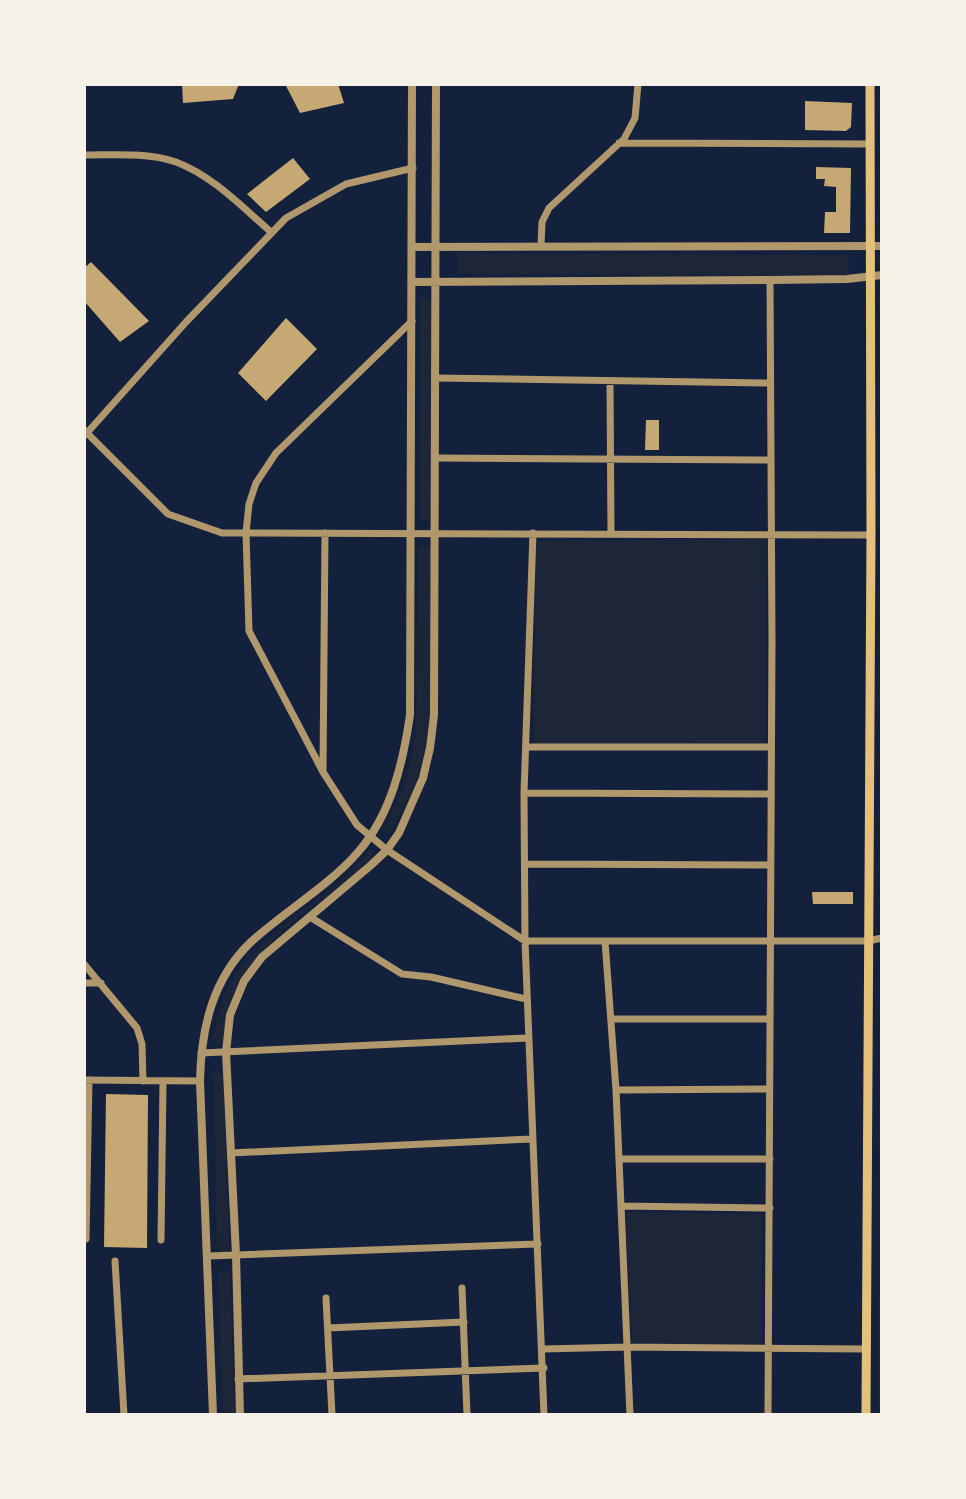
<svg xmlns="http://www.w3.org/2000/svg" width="966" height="1499" font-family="Karla,sans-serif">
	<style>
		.green { fill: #1d2539 }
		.building { fill: #c6a872 }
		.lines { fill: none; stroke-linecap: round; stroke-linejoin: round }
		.minor { stroke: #b1986c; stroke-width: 7 }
		.tertiary { stroke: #b1986c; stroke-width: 8 }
		.secondary { stroke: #e5c07b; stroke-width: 9 }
	</style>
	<rect width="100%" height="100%" fill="#14213d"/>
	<path class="green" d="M 457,253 L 849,255 L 849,276 L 458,274 Z
		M 420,298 L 431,300 L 431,517 L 428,520 L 420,521 Z
		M 882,409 L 882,921 L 880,829 Z
		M 767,539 L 766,743 L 533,744 L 536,541 Z
		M 418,546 L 430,546 L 430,705 L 426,746 L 417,781 L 391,832 L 386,833 L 383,830 L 405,786 L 416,734 Z
		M 371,849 L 375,852 L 365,865 C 299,921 233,950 222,1044 L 216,1046 L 212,1040 C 217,1022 220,1003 229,986 C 255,938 306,912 346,876 C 355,868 363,857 371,849 Z
		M 880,945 L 882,1415 L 878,1415 Z
		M 213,1072 L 224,1073 L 229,1249 L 227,1251 L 220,1252 L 217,1249 Z
		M 625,1212 L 762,1214 L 762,1345 L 632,1343 Z
		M 228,1270 L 230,1273 L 235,1415 L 223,1415 L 218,1274 L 220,1271 Z"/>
	<path class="building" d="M 182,84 L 239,84 L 233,99 L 183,103 Z
		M 285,84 L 338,84 L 344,103 L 300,113 Z
		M 805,101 L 852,103 L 851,127 L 846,131 L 805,130 Z
		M 293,158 L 310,179 L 266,212 L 247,194 Z
		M 816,167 L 851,168 L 850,233 L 824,233 L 825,212 L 836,212 L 836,187 L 824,186 L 825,179 L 816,179 Z
		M 91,262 L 149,321 L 120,342 L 84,301 L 84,268 Z
		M 286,318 L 317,349 L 266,401 L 238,373 Z
		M 646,420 L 659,420 L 659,450 L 645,450 Z
		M 812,892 L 853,892 L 853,904 L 813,904 Z
		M 106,1094 L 148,1095 L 147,1248 L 104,1247 Z"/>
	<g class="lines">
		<path class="minor" d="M 619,143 L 870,144
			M 84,155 C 114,155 148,152 176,162 C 213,176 242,207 271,232
			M 541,245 L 542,222 L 549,208 L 624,139 L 635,118 L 638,84
			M 412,321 L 276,453 L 256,483 L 249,504 L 246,533 L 249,631 L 323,772 L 357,825 L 387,850 L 525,941 L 868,941 L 882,938
			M 435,378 L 770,383
			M 610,381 L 611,534
			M 84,430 L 168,514 L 222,533 L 871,535
			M 86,434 L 186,322 L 286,218 L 346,184 L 413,168
			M 435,458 L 770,460
			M 533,533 L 524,793 L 525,941 L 544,1415
			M 526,747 L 771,747
			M 323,770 L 325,533
			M 524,793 L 771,794
			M 525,864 L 770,865
			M 310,917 L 402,974 L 431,977 L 526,999
			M 605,941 L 616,1090 L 630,1415
			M 84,964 L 137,1028 L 142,1044 L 143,1081
			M 84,983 L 101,983
			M 611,1019 L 769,1019
			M 201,1053 L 527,1038
			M 84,1080 L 200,1081
			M 616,1090 L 768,1089
			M 231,1153 L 532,1139
			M 619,1159 L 770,1159
			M 621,1206 L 770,1208
			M 86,1239 L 89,1080
			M 161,1240 L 163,1082
			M 209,1256 L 538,1244
			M 115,1261 L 124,1415
			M 462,1288 L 467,1415
			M 326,1298 L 332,1415
			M 328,1328 L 464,1322
			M 543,1349 L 627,1347 L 865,1349
			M 238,1379 L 544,1368
			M 768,1415 L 772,640 L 770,280"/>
		<path class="tertiary" d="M 412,247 L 882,246
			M 412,282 L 770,280 L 847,279 L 882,275
			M 213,1415 L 200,1081 C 201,1030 212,979 251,942 C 286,910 328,887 359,851 C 391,814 403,763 410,715 L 412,84
			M 240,1415 L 236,1255 L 226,1052 L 230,1015 L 244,981 L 262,957 L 370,866 L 387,850 L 399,833 L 423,778 L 430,748 L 434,715 L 436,84"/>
		<path class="secondary" d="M 866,1415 L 871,535 L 870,84"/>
	</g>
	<rect width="966" height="1499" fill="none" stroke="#f6f1e7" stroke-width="172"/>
</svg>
